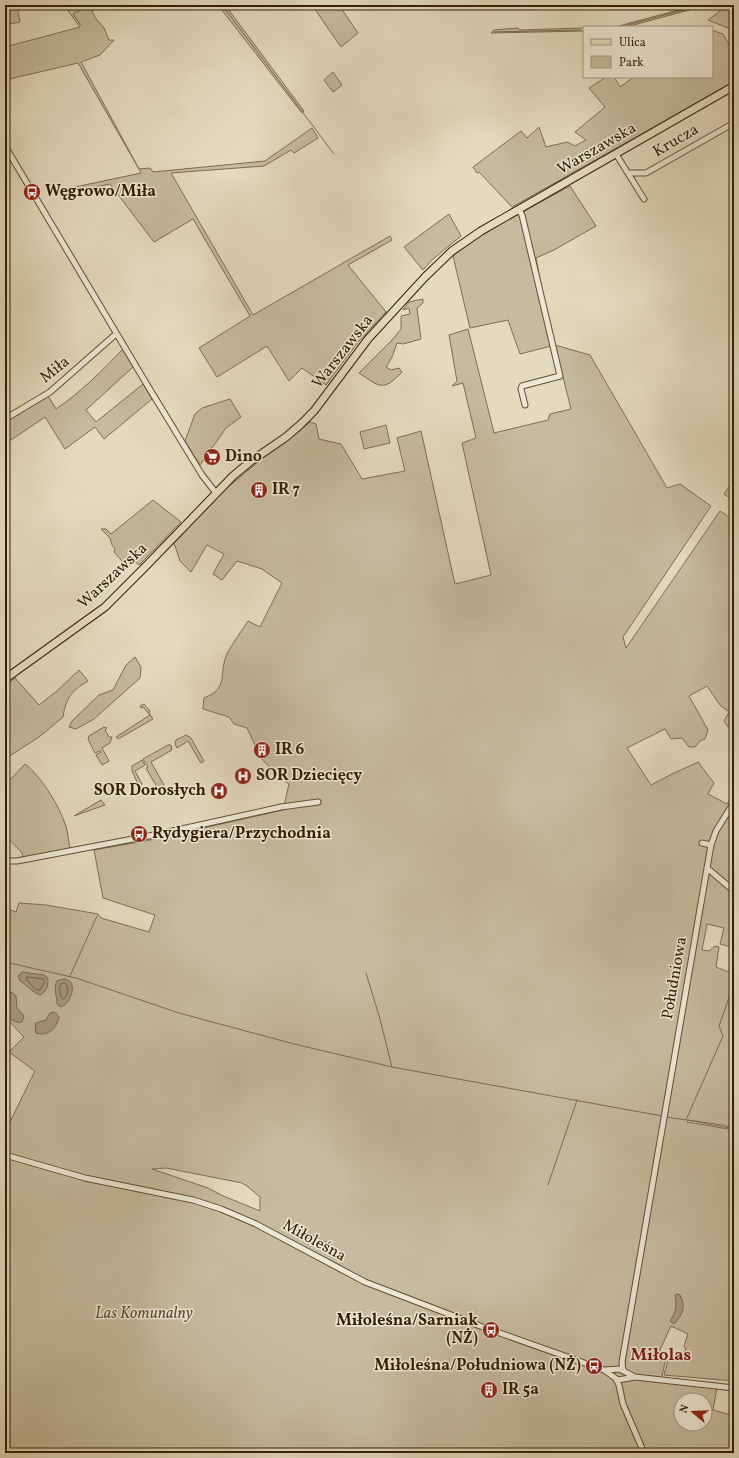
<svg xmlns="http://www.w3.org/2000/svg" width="739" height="1458" font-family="Vollkorn,serif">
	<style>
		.green { fill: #c6bb9e; stroke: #7e6c51; fill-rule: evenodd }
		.water { fill: #a99b7f; stroke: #7b694e }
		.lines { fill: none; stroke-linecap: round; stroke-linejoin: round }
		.shore { stroke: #705c42; stroke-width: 1 }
		.stream { stroke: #7b694e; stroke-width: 1 }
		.minor-casing { stroke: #624d32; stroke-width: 7 }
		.major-casing { stroke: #361e04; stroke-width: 9 }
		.minor { stroke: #ede8d5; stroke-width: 5 }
		.major { stroke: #e4dbbe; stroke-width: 7 }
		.labels { text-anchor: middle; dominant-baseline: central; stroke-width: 3; stroke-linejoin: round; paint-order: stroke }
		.street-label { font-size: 16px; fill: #361e04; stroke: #ede8d5 }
		.poi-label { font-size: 16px; font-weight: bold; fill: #361e04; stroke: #ede8d5; text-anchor: start }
		.park-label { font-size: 16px; font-style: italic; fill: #614d32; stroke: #ede8d5 }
		.neighbourhood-label { font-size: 17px; font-weight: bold; fill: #7a1f14; stroke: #ede8d5 }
	</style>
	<rect width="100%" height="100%" fill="#e4dbbe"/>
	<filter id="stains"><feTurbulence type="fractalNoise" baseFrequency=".005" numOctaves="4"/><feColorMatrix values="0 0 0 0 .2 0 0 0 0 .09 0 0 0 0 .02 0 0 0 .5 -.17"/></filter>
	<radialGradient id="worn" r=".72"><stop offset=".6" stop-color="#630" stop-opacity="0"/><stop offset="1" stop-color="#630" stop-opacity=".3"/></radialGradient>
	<path class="green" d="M 5,5 L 20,5 L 17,6 L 20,22 L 5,25 Z
		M 64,5 L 95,5 L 92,11 L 96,19 L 104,28 L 109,40 L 114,40 L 100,55 L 81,62 L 139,169 L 150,168 L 153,172 L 265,161 L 312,128 L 318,138 L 294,153 L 291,150 L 264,166 L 171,173 L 253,315 L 390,236 L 392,240 L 348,265 L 386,312 L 358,342 L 326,385 L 302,368 L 289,381 L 267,346 L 217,377 L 199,348 L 250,316 L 193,219 L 154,242 L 110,184 L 70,192 L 66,189 L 141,173 L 139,169 L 78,63 L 5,80 L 5,47 L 80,27 Z
		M 218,5 L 225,5 L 304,111 L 302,113 Z
		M 312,5 L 344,5 L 341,8 L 358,33 L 341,47 Z
		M 697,5 L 708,5 L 626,27 L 615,27 Z
		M 728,5 L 734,5 L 734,38 L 728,28 L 708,20 Z
		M 518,28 L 519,30 L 584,28 L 584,31 L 491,33 L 494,30 Z
		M 712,30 L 723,34 L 734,53 L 734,82 L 512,207 L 479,172 L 477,173 L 473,167 L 521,131 L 527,138 L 539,127 L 546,147 L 567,142 L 575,146 L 586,140 L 575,132 L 605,107 L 589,88 L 606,77 L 614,77 L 620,87 L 634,77 L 712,77 Z
		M 333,72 L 342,85 L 333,92 L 324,80 Z
		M 570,186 L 596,226 L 554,250 L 536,258 L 547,316 L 555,345 L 590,355 L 667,488 L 680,484 L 711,506 L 623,637 L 626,648 L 720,511 L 734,520 L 734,736 L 724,721 L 729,712 L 720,705 L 707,686 L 689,696 L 708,730 L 705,739 L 700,741 L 695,747 L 689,747 L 682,738 L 671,739 L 665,729 L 627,748 L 651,785 L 670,775 L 698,762 L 714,783 L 708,794 L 727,804 L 734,793 L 734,948 L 720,944 L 724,928 L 707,924 L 702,950 L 709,951 L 715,946 L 719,947 L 716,967 L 734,974 L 734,1128 L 722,1125 L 688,1120 L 687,1122 L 734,1130 L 734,1381 L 664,1375 L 668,1360 L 680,1358 L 686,1349 L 684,1346 L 688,1334 L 671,1326 L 659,1352 L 665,1362 L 661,1381 L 717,1388 L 713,1410 L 734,1416 L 734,1453 L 5,1453 L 5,1132 L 35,1071 L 9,1052 L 24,1037 L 5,1017 L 5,908 L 16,912 L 19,903 L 46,905 L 98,914 L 101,918 L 149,932 L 155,915 L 103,898 L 94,850 L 150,840 L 283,810 L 289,784 L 278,776 L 261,758 L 247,728 L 234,724 L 229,717 L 203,709 L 204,698 C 230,688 218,673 227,654 C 233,642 241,632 248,621 L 260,627 L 282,583 L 262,569 L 237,561 L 222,580 L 213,574 L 224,554 L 207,545 L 191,572 L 180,561 L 174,543 L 222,492 L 264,457 L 310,422 L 316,424 L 319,439 L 341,444 L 362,479 L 405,471 L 397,438 L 421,431 L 455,584 L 491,575 L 462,443 L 476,438 L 463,383 L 452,386 L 457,381 L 449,335 L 468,329 L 494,433 L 548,420 L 550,414 L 571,409 L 555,345 L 520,354 L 508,320 L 470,328 L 453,256 L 480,235 ZM 166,1168 L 242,1183 L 247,1186 L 260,1197 L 260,1211 L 221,1195 L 208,1188 L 152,1169 ZM 294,1226 L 330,1244 L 330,1245 L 325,1246 L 290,1227 ZM 681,1400 L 705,1400 L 705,1424 L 681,1424 Z
		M 449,214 L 461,236 L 432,260 L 423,270 L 404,247 Z
		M 423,299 L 423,303 L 417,308 L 421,339 L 403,344 L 397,343 L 392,357 L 386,367 L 391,370 L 399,368 L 402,372 C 383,392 380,387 359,373 L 392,340 L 401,329 L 401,316 L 410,314 L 409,308 L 403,310 L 409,302 Z
		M 123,349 L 133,367 L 86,410 L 96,422 L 143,384 L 152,399 L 104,439 L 95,427 L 65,449 L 45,417 L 5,444 L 5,413 L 8,418 L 48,396 L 56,409 C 81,392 102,371 123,349 Z
		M 230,399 L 241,417 L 226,428 L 200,465 L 185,441 L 195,414 L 202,408 Z
		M 386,425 L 390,443 L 364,449 L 360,432 Z
		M 734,480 L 734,501 L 724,494 Z
		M 153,500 L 181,522 L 139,565 L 134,561 L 126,569 L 122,563 L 122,561 L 114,552 L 115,549 L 112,545 L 110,538 L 101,529 L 106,529 L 111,534 Z
		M 135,657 L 141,667 L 140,678 L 94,719 L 76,729 L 69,727 L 72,721 L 99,695 L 113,690 L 126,665 Z
		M 79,670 L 88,681 C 71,691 66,698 63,717 L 39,737 L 5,759 L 5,686 L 15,678 L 39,705 L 57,691 Z
		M 144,704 L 150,711 L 149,713 L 153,719 L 118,739 L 116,737 L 150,715 L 143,707 L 141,708 L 140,706 Z
		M 104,727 L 107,728 L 105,730 L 109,737 L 112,737 L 110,743 L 102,748 L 109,761 L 102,765 L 96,755 L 101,752 L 100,751 L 95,753 L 88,739 L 89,736 Z
		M 186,735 L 191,738 L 204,761 L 201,763 L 188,741 L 177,748 L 175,744 L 176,740 Z
		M 168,745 L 171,745 L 172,750 L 151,762 L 164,785 L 158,789 L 146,768 L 148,767 L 143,759 Z
		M 142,760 L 145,765 L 135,771 L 142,784 L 139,786 L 132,771 L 132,766 Z
		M 25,764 C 42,777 62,810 67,830 C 68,836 69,843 70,849 L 23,858 L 22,853 L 5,835 L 5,782 L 8,782 Z
		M 101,800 L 105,805 L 74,816 Z"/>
	<path class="water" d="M 22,972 L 44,975 L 47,977 C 50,984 46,992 40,995 C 31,992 28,985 20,981 L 18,976 Z
		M 63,979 C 79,979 72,1003 61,1007 L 57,1004 C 57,996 53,988 57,981 Z
		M 8,992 L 13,993 L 16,996 L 17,1008 L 24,1016 L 22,1022 C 18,1023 16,1022 12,1020 C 2,1014 5,1003 5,993 Z
		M 53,1012 L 56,1013 L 59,1017 C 57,1028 48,1037 36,1033 L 35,1027 L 36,1023 L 46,1020 L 50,1013 Z
		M 677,1294 L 680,1295 C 686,1306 683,1314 675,1323 L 672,1323 L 670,1321 C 676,1313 677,1305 675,1295 Z"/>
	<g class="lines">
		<path class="shore" d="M 27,977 L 28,977 L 44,979 L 44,983 L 40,990 L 39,990 L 35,989 L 27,980 Z
			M 65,983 L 67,985 L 68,991 L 65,998 L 63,999 C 60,996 58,988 61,984 Z"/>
		<path class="stream" d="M 222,5 L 334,154
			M 81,25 L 73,14 L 90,5
			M 620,27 L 702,5
			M 494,32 L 580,30
			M 5,962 L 76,978 L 179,1013 L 294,1044 L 392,1067 L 662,1116
			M 366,973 L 380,1019 L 392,1067
			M 70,976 L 97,916
			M 667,1117 L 686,1120 L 723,1036 L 719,1026 L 731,992 L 734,987
			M 687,1120 L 729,1128
			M 548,1185 L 577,1100"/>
		<g class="minor-casing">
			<path id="minor" d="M 5,146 L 146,383 L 202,475 L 216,493
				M 616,154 L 644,199
				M 629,173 L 646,173 L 734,123
				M 519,210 L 522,215 L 560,376 L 522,386 L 521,389 L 525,405
				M 5,419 L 50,392 L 116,334
				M 702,843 L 711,845
				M 5,861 L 17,861 L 159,834 L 281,807 L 318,802
				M 707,868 L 734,891
				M 5,1155 L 85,1178 L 193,1200 L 221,1209 L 256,1224 L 365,1282 L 480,1326 L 604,1370 L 618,1380 L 635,1377 L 734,1388
				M 605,1370 L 620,1369 L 633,1376
				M 623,1371 L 622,1362 L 711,845 L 716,831 L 734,802
				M 616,1379 L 619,1385 L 623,1404 L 644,1453"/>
		</g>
		<g class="major-casing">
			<path id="major" d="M 5,679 L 105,607 L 145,567 L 233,476 L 251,461 L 286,437 L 300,425 L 314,411 L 368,339 L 425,277 L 452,251 L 481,231 L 734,86"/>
		</g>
		<use href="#minor" class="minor"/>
		<use href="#major" class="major"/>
	</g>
	<defs>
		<g id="bus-disc" transform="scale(0.9)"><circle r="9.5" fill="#8f2418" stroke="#ede8d5"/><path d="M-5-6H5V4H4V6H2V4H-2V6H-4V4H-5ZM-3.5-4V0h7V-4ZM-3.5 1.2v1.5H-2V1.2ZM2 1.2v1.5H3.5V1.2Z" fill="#fff"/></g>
		<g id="supermarket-disc" transform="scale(0.9)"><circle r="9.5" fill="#8f2418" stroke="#ede8d5"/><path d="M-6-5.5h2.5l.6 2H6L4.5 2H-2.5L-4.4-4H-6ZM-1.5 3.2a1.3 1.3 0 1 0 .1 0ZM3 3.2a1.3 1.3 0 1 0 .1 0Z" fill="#fff"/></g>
		<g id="building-disc" transform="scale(0.9)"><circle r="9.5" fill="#8f2418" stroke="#ede8d5"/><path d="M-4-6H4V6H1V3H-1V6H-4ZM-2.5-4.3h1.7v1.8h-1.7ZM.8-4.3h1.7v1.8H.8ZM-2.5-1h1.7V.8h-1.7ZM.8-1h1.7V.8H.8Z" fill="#fff"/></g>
		<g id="hospital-disc" transform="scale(0.9)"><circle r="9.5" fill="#8f2418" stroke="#ede8d5"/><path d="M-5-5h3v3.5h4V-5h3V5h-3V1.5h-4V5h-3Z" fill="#fff"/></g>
	</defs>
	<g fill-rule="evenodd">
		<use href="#bus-disc" x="32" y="192"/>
		<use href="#supermarket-disc" x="212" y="457"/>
		<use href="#building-disc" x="259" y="490"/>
		<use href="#building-disc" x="262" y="750"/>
		<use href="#hospital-disc" x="243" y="776"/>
		<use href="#hospital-disc" x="219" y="791"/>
		<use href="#bus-disc" x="139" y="834"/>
		<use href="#bus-disc" x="491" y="1330"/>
		<use href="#bus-disc" x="594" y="1366"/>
		<use href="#building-disc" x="489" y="1390"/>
	</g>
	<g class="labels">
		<g class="street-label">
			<text transform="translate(676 141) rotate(-30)">Krucza</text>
			<text transform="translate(597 149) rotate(-30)">Warszawska</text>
			<text transform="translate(343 352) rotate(-52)">Warszawska</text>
			<text transform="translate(55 370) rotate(-39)">Miła</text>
			<text transform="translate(113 576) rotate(-43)">Warszawska</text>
			<text transform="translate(675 978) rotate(-80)">Południowa</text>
			<text transform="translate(314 1241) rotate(29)">Miłoleśna</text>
		</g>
		<g class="poi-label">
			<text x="45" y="192">Węgrowo/Miła</text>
			<text x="225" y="457">Dino</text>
			<text x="272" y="490">IR 7</text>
			<text x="275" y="750">IR 6</text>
			<text x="256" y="776">SOR Dziecięcy</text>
			<text x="206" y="791" text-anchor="end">SOR Dorosłych</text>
			<text x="152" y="834">Rydygiera/Przychodnia</text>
			<text x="478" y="1321" text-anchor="end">Miłoleśna/Sarniak<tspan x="478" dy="18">(NŻ)</tspan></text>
			<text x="581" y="1366" text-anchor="end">Miłoleśna/Południowa (NŻ)</text>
			<text x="502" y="1390">IR 5a</text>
		</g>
		<g class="park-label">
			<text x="144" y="1314">Las Komunalny</text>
		</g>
		<g class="neighbourhood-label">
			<text x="661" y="1355">Miłolas</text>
		</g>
	</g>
	<rect width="739" height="1458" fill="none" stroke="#e4dbbe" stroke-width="20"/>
	<rect x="6" y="6" width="727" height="1446" fill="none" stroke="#361e04" stroke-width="2"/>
	<rect x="10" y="10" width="719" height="1438" fill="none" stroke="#361e04"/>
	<rect x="583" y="26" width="130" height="52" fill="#ede8d5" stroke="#a49781"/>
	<rect x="591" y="39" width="20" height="6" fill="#e4dbbe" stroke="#a49781"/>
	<text x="619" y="46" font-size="12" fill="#361e04">Ulica</text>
	<rect x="591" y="56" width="20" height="12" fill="#c6bb9e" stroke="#a49781"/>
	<text x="619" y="66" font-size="12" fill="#361e04">Park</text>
	<g transform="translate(693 1412) rotate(289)"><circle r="19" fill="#ede8d5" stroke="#a49781"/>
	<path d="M0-3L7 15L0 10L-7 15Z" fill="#8f2418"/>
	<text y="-6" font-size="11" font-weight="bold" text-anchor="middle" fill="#361e04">N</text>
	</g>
	<rect width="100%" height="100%" filter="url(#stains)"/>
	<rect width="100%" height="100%" fill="url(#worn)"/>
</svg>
